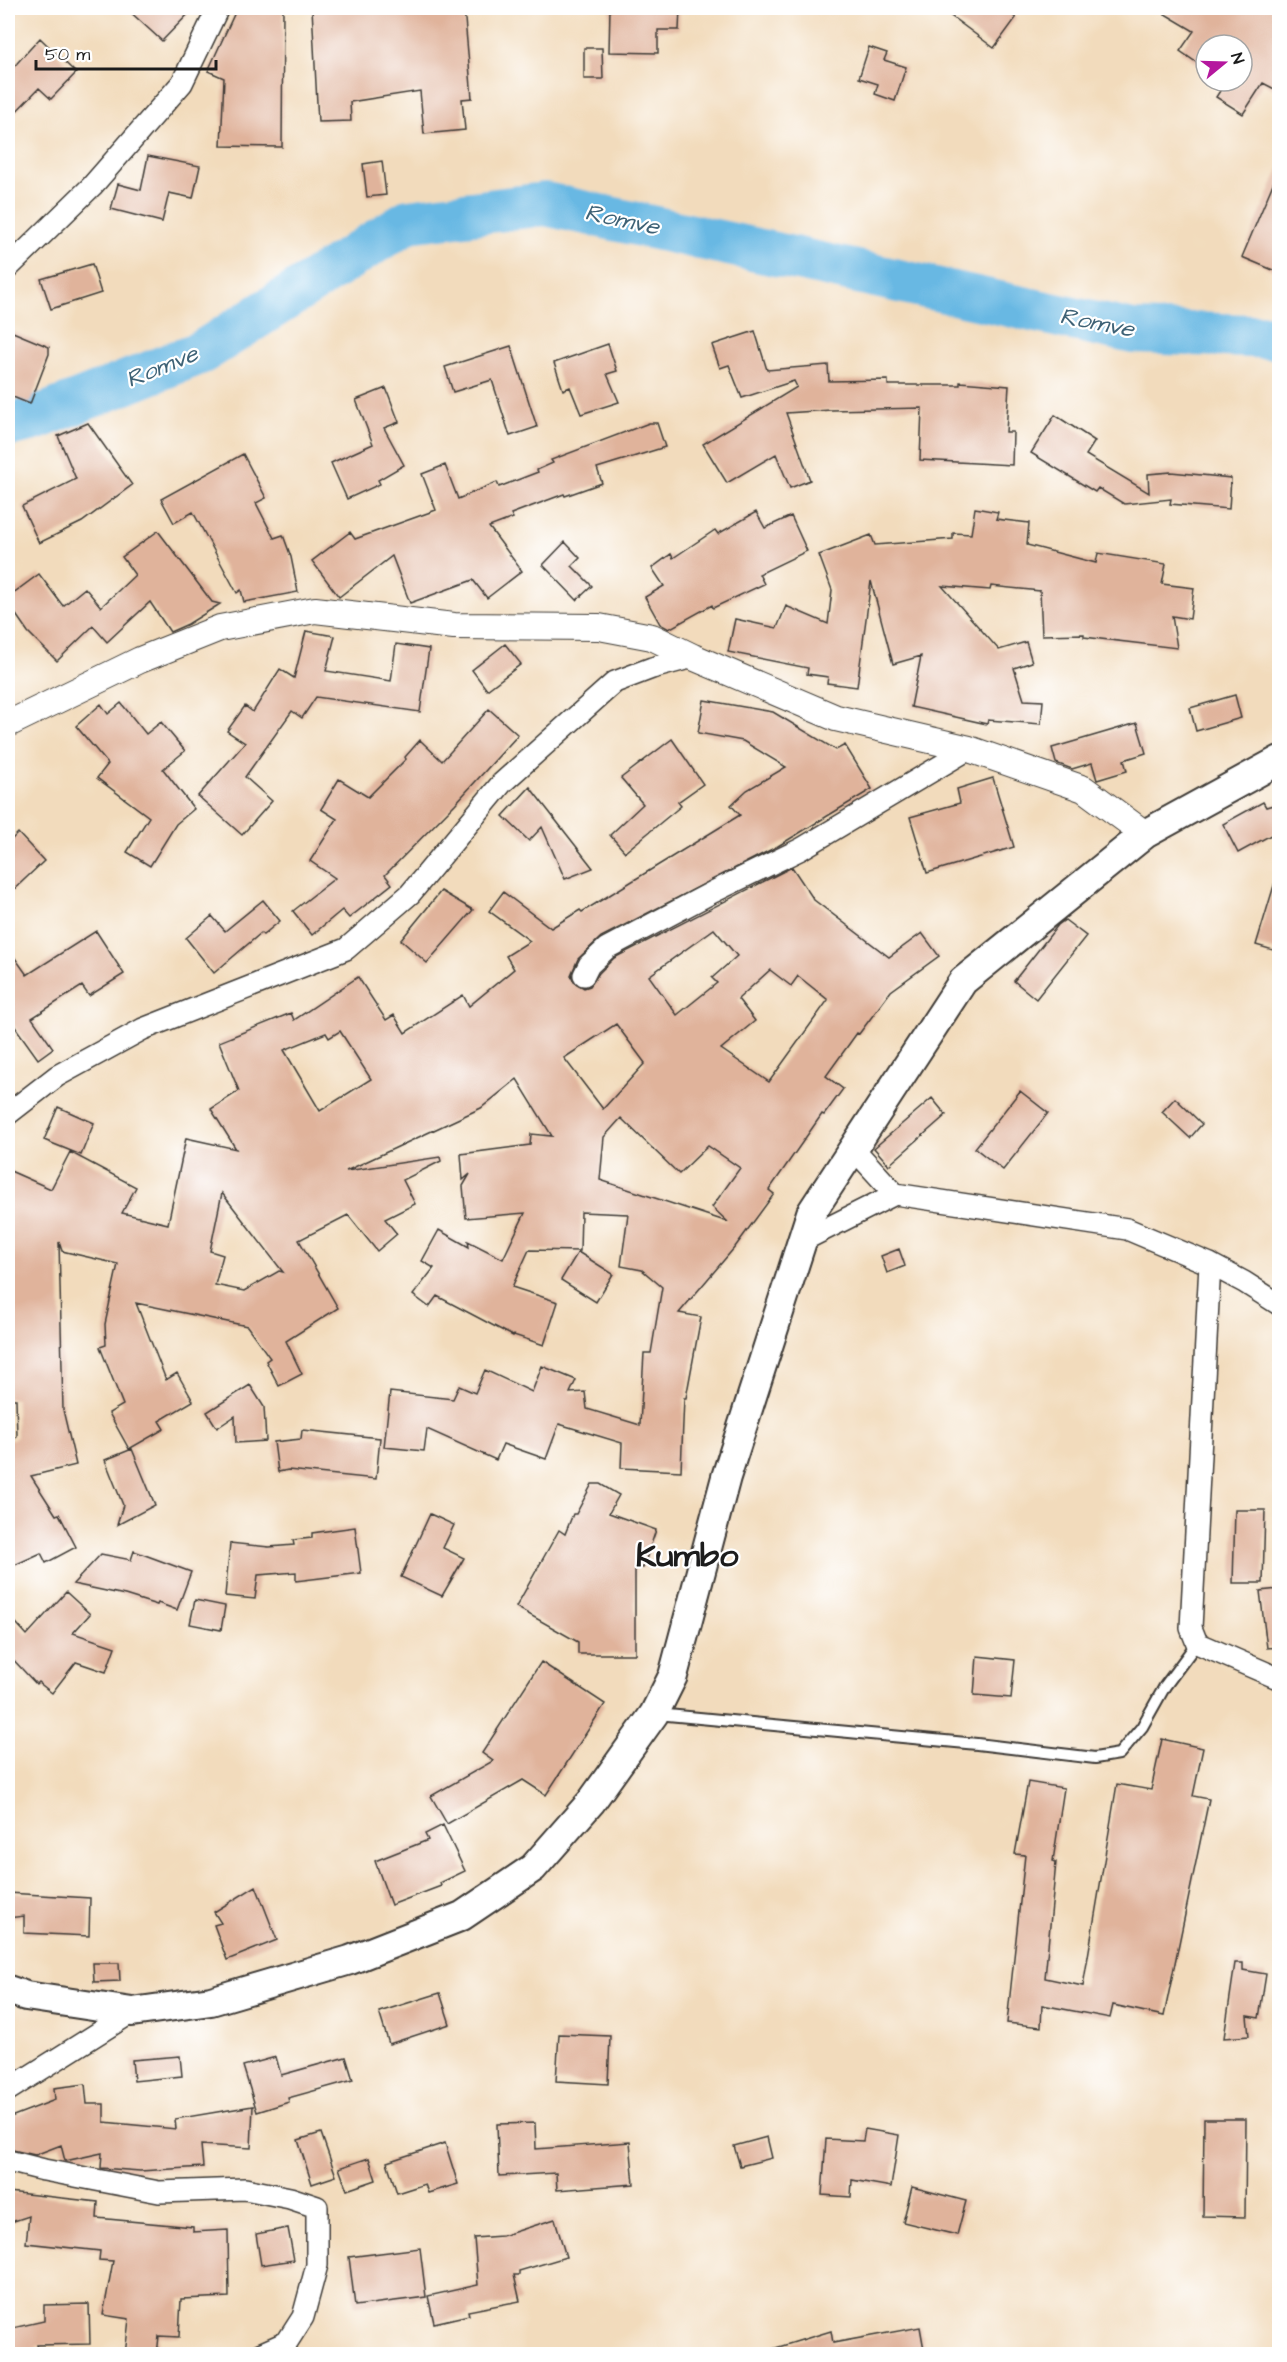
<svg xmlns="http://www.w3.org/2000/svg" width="1287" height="2362" font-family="'Architects Daughter',sans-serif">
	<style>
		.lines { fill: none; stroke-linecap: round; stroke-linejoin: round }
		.river { stroke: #68b8e3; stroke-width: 44 }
		.building { fill: #e0b39b; fill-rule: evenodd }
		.service-casing { stroke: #3c3934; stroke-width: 14 }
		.minor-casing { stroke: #3c3934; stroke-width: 24 }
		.tertiary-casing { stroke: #3c3934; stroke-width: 28 }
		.secondary-casing { stroke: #3c3934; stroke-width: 32 }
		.service { stroke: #fff; stroke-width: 10 }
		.minor { stroke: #fff; stroke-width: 21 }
		.tertiary { stroke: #fff; stroke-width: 26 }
		.secondary { stroke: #fff; stroke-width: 28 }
		.labels { text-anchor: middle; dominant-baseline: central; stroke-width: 4.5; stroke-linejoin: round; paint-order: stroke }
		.water-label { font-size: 24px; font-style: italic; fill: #3e6276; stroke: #fff }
		.town-label { font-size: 34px; font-weight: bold; fill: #1c1c1c; stroke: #fff }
	</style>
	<rect width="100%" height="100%" fill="#fff"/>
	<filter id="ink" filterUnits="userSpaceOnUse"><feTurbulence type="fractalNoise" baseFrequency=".0167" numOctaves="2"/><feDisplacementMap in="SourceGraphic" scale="12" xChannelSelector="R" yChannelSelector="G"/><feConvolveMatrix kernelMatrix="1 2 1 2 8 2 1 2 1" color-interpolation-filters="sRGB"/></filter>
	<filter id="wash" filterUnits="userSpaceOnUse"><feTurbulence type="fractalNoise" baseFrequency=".008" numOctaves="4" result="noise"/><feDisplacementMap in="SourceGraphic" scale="24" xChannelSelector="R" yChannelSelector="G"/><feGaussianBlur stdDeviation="1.35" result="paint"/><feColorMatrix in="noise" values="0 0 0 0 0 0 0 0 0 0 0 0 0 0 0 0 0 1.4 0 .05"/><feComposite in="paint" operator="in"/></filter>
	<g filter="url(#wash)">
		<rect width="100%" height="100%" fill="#f2dbbc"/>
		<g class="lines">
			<path class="river" d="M 8,425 L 34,419 L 202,352 L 408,221 L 545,204 L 1133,332 L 1280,337"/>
		</g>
		<g id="blocks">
			<path class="building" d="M 126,8 L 194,8 L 162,41 Z
				M 237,8 L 283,8 L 282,147 L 221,146 L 224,78 L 208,71 Z
				M 312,8 L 464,8 L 472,98 L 462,99 L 465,130 L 424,134 L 420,91 L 350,102 L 351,121 L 318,122 Z
				M 610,8 L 680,8 L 679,30 L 658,30 L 658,53 L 609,52 Z
				M 940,8 L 1003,8 L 1016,18 L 994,48 Z
				M 1155,8 L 1280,8 L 1280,92 L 1263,83 L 1243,114 L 1216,97 L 1225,83 L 1223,81 L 1242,81 L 1242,45 L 1206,45 L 1206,69 L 1180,51 L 1194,31 Z
				M 40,38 L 76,73 L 51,99 L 39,88 L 8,120 L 8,73 Z
				M 869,47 L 887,53 L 884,60 L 906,67 L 895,101 L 875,94 L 878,84 L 859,78 Z
				M 584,48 L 602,48 L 603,79 L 584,79 Z
				M 148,156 L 200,166 L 193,198 L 169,193 L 162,222 L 111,209 L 118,184 L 141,190 Z
				M 382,161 L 386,195 L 367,197 L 363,164 Z
				M 1280,167 L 1280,273 L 1242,257 Z
				M 92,264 L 101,293 L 51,309 L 41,279 Z
				M 8,330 L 49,347 L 49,354 L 30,404 L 8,395 Z
				M 755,331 L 767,370 L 828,365 L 829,381 L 888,380 L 888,385 L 960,385 L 960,382 L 1009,386 L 1006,432 L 1013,432 L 1012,465 L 920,460 L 922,408 L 831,410 L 786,413 L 810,480 L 790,488 L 776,454 L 727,483 L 703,444 L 797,387 L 794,381 L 742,398 L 729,365 L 720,368 L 712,345 Z
				M 608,344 L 617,371 L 607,374 L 619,402 L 581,414 L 570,387 L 563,390 L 554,363 Z
				M 511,346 L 537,427 L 510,436 L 492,380 L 453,392 L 445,367 Z
				M 386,388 L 399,422 L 384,428 L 404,465 L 378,480 L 380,484 L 347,499 L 331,463 L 373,444 L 356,400 Z
				M 1055,415 L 1095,441 L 1086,455 L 1149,493 L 1148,474 L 1171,472 L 1231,478 L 1229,509 L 1170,504 L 1171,499 L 1124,504 L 1098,488 L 1095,492 L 1031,453 Z
				M 88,423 L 132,485 L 82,522 L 39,543 L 22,506 L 76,479 L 58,436 Z
				M 649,423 L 657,423 L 665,447 L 597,468 L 602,483 L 565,496 L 564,494 L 511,514 L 513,518 L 489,527 L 522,571 L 487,598 L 473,580 L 410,603 L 392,556 L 339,597 L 312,561 L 350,532 L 355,539 L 436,510 L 422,474 L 445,465 L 458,499 L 497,482 L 499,487 L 538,472 L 537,470 L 553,463 L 551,460 Z
				M 243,454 L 266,498 L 256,503 L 274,538 L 283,535 L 291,557 L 298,592 L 244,602 L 241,590 L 237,593 L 193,512 L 174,523 L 161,499 Z
				M 975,508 L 998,512 L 996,519 L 1029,523 L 1027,545 L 1096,563 L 1098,553 L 1166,564 L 1162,584 L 1194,588 L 1190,619 L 1172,616 L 1177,648 L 1084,637 L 1084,634 L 1042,635 L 1040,591 L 991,586 L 990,590 L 942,586 L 999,650 L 1026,642 L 1032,662 L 1014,668 L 1024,700 L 1043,701 L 1041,724 L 988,720 L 987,724 L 911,707 L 921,656 L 893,664 L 871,581 L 857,687 L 827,683 L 828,677 L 807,674 L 808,668 L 728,652 L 735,619 L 777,628 L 786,606 L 828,624 L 832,590 L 819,555 L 871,535 L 875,545 L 953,539 L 953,533 L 971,534 Z
				M 756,512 L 765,528 L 791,516 L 807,551 L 759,574 L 764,584 L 713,608 L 712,605 L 669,629 L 660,624 L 645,597 L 664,586 L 652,568 L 671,554 L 673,558 L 715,530 L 718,534 Z
				M 158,531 L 212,602 L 220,604 L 188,624 L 170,632 L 150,602 L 107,642 L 93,626 L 57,661 L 28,632 L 8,603 L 8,597 L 39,574 L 63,606 L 85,588 L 101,607 L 135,575 L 122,557 Z
				M 565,542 L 580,558 L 572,566 L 592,586 L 577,600 L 543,565 Z
				M 306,631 L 335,636 L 326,671 L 391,681 L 396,644 L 429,649 L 420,712 L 316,697 L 302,718 L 292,711 L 245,777 L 272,801 L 242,835 L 198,796 L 245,743 L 227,731 L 245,706 L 253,712 L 280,669 L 294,678 Z
				M 505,644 L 521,664 L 487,690 L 472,670 Z
				M 1235,695 L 1241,718 L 1196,731 L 1190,708 Z
				M 704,700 L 773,712 L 836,750 L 845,745 L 872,789 L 778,846 L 601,937 L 578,959 L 571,975 L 574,982 L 584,988 L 590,986 L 599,973 L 614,958 L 792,867 L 814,900 L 889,957 L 922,933 L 939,956 L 891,991 L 859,1034 L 857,1033 L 826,1076 L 843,1089 L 824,1115 L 822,1114 L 769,1190 L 774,1194 L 735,1247 L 679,1313 L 701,1317 L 686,1398 L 684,1398 L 681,1471 L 621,1468 L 622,1443 L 559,1424 L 546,1459 L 503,1444 L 496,1460 L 427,1429 L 424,1451 L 384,1447 L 390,1392 L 453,1399 L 459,1386 L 475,1393 L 485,1370 L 532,1392 L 542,1366 L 576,1380 L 570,1393 L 585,1392 L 587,1409 L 640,1425 L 644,1353 L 651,1353 L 662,1287 L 642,1270 L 621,1266 L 628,1214 L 581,1212 L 580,1251 L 529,1250 L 512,1287 L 558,1302 L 544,1345 L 514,1335 L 513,1336 L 437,1296 L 429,1307 L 413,1295 L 434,1268 L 422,1261 L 439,1230 L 469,1247 L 468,1241 L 503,1259 L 525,1213 L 466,1218 L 463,1186 L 470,1174 L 463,1180 L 461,1154 L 530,1145 L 531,1134 L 552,1136 L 517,1079 L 481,1108 L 346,1171 L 440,1157 L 441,1161 L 403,1180 L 415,1204 L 385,1219 L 397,1234 L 377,1251 L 348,1215 L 299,1240 L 338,1308 L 286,1341 L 302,1374 L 279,1386 L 266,1361 L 270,1358 L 247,1326 L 136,1303 L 166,1380 L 177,1373 L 193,1401 L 159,1421 L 164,1429 L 129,1449 L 109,1413 L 123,1405 L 100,1347 L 106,1345 L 105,1324 L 118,1264 L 62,1251 L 59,1242 L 63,1410 L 76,1465 L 31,1476 L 56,1515 L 59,1514 L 76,1547 L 46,1563 L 41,1553 L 8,1568 L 8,1439 L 9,1441 L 17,1437 L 16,1399 L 8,1399 L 8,1170 L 51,1189 L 70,1152 L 136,1187 L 122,1213 L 168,1224 L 186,1138 L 236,1149 L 211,1109 L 239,1091 L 219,1042 L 291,1013 L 294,1020 L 358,977 L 386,1020 L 394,1015 L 405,1033 L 463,995 L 469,1006 L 514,969 L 506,956 L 530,941 L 489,911 L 503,892 L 551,928 L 580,910 L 582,912 L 740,815 L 731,805 L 747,790 L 786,767 L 743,741 L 698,733 ZM 714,929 L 737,956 L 712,978 L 717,983 L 677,1015 L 649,976 ZM 770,970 L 791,986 L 798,976 L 828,1000 L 769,1082 L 721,1049 L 755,1021 L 738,999 ZM 616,1024 L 645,1063 L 603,1109 L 564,1058 ZM 340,1031 L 371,1079 L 320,1111 L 284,1050 L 326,1033 L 329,1038 ZM 621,1118 L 679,1174 L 708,1146 L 740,1168 L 712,1207 L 728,1222 L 600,1180 L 604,1137 ZM 222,1193 L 283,1272 L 279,1271 L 244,1291 L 215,1285 L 223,1255 L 210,1251 Z
				M 121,703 L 146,734 L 161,722 L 185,751 L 163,769 L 194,809 L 176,824 L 150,866 L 127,852 L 149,817 L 97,778 L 108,764 L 76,726 L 101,704 L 108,714 Z
				M 489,709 L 518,735 L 455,804 L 385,875 L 392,884 L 349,918 L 342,910 L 312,935 L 293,911 L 335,878 L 310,861 L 337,819 L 321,809 L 339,779 L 368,797 L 406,759 L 405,757 L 420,740 L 442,761 Z
				M 1137,723 L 1146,753 L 1124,760 L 1127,771 L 1097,780 L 1092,763 L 1072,769 L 1056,763 L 1052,748 Z
				M 672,739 L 703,784 L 678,802 L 681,806 L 625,852 L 610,835 L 643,804 L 621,778 Z
				M 993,778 L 1014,847 L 927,873 L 910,817 L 960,803 L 957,789 Z
				M 530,787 L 536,795 L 593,868 L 565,879 L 542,827 L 529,841 L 503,816 Z
				M 1263,802 L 1266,807 L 1280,803 L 1280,830 L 1238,853 L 1223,824 Z
				M 18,833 L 44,861 L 8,895 L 8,843 Z
				M 1275,882 L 1280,883 L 1280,952 L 1256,945 Z
				M 441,891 L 473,910 L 427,963 L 401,940 Z
				M 263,900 L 280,921 L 263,935 L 261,933 L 214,973 L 186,938 L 212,916 L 225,931 Z
				M 1065,920 L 1086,936 L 1036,999 L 1014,981 L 1058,925 Z
				M 96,931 L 124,974 L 89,996 L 82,986 L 32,1018 L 53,1048 L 38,1059 L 8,1017 L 8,948 L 27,975 Z
				M 1020,1091 L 1048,1113 L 1003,1170 L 975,1148 Z
				M 932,1098 L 946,1115 L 889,1165 L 874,1148 Z
				M 1175,1098 L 1202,1124 L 1190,1138 L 1162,1112 Z
				M 58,1107 L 94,1123 L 81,1155 L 44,1140 Z
				M 899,1249 L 905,1266 L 887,1273 L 881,1256 Z
				M 578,1252 L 613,1274 L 596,1302 L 561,1280 Z
				M 250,1385 L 264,1407 L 266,1441 L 236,1443 L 235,1416 L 217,1428 L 207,1412 Z
				M 302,1430 L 380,1438 L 376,1479 L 288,1470 L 278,1472 L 274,1442 L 301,1439 Z
				M 132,1449 L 155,1505 L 117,1525 L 123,1505 L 105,1460 Z
				M 592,1484 L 600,1484 L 619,1495 L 609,1513 L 656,1530 L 643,1568 L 635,1565 L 635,1654 L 578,1654 L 578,1642 L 516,1607 L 559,1530 L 565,1534 L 573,1514 L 576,1514 Z
				M 1235,1510 L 1265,1510 L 1263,1583 L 1233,1583 Z
				M 430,1514 L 454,1525 L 443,1548 L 464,1558 L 442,1596 L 401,1577 Z
				M 355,1527 L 361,1573 L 296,1581 L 296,1572 L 258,1575 L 255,1599 L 225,1596 L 230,1543 L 269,1547 L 294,1545 L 293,1540 L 312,1538 L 312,1533 Z
				M 134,1551 L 191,1572 L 177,1610 L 158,1603 L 157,1605 L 125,1595 L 73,1584 L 101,1554 L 131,1560 Z
				M 1280,1589 L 1280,1647 L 1267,1648 L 1260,1591 Z
				M 66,1592 L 90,1614 L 73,1633 L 115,1647 L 106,1672 L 76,1662 L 52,1693 L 38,1682 L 36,1684 L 8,1654 L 8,1614 L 27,1635 Z
				M 195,1600 L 225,1606 L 221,1630 L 190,1624 Z
				M 977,1656 L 1015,1660 L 1011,1698 L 974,1695 Z
				M 541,1662 L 605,1704 L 546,1795 L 523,1780 L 447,1824 L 431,1796 L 493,1761 L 482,1753 Z
				M 1162,1739 L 1203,1748 L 1193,1796 L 1209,1799 L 1164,2016 L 1113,2005 L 1110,2018 L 1042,2005 L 1041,2027 L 1007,2023 L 1025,1855 L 1015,1854 L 1028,1782 L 1064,1788 L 1053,1861 L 1056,1862 L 1045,1978 L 1083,1986 L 1117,1784 L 1151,1790 Z
				M 443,1825 L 465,1871 L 440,1883 L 441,1886 L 391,1905 L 375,1861 L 428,1840 L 425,1834 Z
				M 256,1886 L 277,1940 L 227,1960 L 214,1925 L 221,1923 L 214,1912 Z
				M 8,1893 L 90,1898 L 89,1936 L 24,1933 L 24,1916 L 8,1918 Z
				M 93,1963 L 119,1963 L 120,1981 L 94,1982 Z
				M 1235,1963 L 1243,1963 L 1243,1970 L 1266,1974 L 1259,2018 L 1247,2016 L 1249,2036 L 1224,2038 Z
				M 440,1993 L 450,2024 L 389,2044 L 379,2012 Z
				M 559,2034 L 610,2036 L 608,2084 L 556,2081 Z
				M 180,2056 L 182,2076 L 134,2081 L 132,2060 Z
				M 276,2057 L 281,2075 L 346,2057 L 353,2080 L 288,2098 L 289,2102 L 257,2112 L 243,2066 Z
				M 85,2084 L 87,2104 L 104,2104 L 104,2122 L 176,2129 L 175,2119 L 253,2106 L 251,2148 L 201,2145 L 203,2167 L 140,2171 L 101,2168 L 102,2153 L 65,2161 L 61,2145 L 35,2155 L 8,2149 L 8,2118 L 55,2100 L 54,2088 Z
				M 1204,2119 L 1246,2119 L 1245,2217 L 1203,2216 Z
				M 535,2123 L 536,2149 L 630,2142 L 634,2184 L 557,2190 L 556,2173 L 499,2176 L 497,2124 Z
				M 865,2129 L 899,2135 L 891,2187 L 852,2180 L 851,2197 L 822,2195 L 826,2139 L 863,2141 Z
				M 321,2133 L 336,2176 L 312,2184 L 298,2140 Z
				M 767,2137 L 772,2158 L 740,2166 L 734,2146 Z
				M 445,2143 L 458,2184 L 428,2193 L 425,2184 L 397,2193 L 387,2162 Z
				M 369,2158 L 376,2180 L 347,2190 L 339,2168 Z
				M 912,2187 L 966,2201 L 957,2235 L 903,2222 Z
				M 8,2192 L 98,2202 L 97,2218 L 193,2227 L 193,2232 L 228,2230 L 229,2297 L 181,2299 L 179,2337 L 159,2336 L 157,2355 L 125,2355 L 129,2319 L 103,2315 L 113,2261 L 99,2260 L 100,2251 L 26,2243 L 29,2216 L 8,2223 Z
				M 555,2219 L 566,2257 L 519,2271 L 519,2275 L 514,2275 L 520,2301 L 468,2311 L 469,2315 L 434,2323 L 428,2296 L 478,2285 L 474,2238 L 502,2236 Z
				M 288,2228 L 294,2260 L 261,2265 L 256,2234 Z
				M 420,2248 L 426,2297 L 355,2306 L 349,2257 Z
				M 89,2304 L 90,2344 L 37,2345 L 39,2355 L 8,2355 L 8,2329 L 44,2321 L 44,2305 Z
				M 920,2327 L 925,2355 L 770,2355 L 769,2350 L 831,2331 L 833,2343 Z"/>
		</g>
	</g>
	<g filter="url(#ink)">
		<use href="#blocks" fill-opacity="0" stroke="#3c3934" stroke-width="1.5"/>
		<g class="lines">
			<g class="service-casing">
				<path id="service" d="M 657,1714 L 977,1744 L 1095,1758 L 1119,1754 L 1142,1727 L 1165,1686 L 1197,1643"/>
			</g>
			<g class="minor-casing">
				<path id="minor" d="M 8,268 L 92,186 L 182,83 L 218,8
					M 584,975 L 589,965 L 607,948 L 713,892 L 801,849 L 969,749
					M 8,1114 L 57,1076 L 143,1029 L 346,949 L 410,894 L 502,783 L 615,682 L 652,668 L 693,657
					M 853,1148 L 895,1194
					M 800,1242 L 895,1194 L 1127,1229 L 1210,1264 L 1244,1282 L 1280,1305
					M 1210,1264 L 1191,1628 L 1197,1643 L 1280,1679
					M 8,2090 L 132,2012
					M 8,2161 L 44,2170 L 159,2192 L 245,2189 L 290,2198 L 317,2207 L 317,2265 L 303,2317 L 287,2342 L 260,2354"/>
			</g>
			<g class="tertiary-casing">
				<path id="tertiary" d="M 8,724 L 140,660 L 220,628 L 315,610 L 454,626 L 599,627 L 652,637 L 693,657 L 836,718 L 969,749 L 1084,789 L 1145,834"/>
			</g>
			<g class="secondary-casing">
				<path id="secondary" d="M 8,1990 L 26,1996 L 132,2012 L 211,2001 L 350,1960 L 462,1916 L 533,1868 L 591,1802 L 654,1714 L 673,1676 L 726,1477 L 811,1213 L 963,981 L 1145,834 L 1280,760"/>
			</g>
			<use href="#service" class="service"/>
			<use href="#minor" class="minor"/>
			<use href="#tertiary" class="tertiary"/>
			<use href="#secondary" class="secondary"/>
		</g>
	</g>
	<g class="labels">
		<g class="water-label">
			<text transform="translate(622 220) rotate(12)">Romve</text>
			<text transform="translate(1097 323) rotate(11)">Romve</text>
			<text transform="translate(162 367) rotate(-22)">Romve</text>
		</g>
		<g class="town-label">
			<text x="687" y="1556">Kumbo</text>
		</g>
	</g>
	<rect width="1287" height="2362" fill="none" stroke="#fff" stroke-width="30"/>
	<g transform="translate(1224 63) rotate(71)"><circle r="28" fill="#ffffff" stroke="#a4a4a4" stroke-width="1.5"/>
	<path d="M0-4.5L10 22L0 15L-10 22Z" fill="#b5179e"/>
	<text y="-9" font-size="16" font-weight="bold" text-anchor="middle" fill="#1c1c1c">N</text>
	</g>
	<path d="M36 60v9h180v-9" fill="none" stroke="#1c1c1c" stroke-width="3"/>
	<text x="45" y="60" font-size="18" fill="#1c1c1c" stroke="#ffffff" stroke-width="4.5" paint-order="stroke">50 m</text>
</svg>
